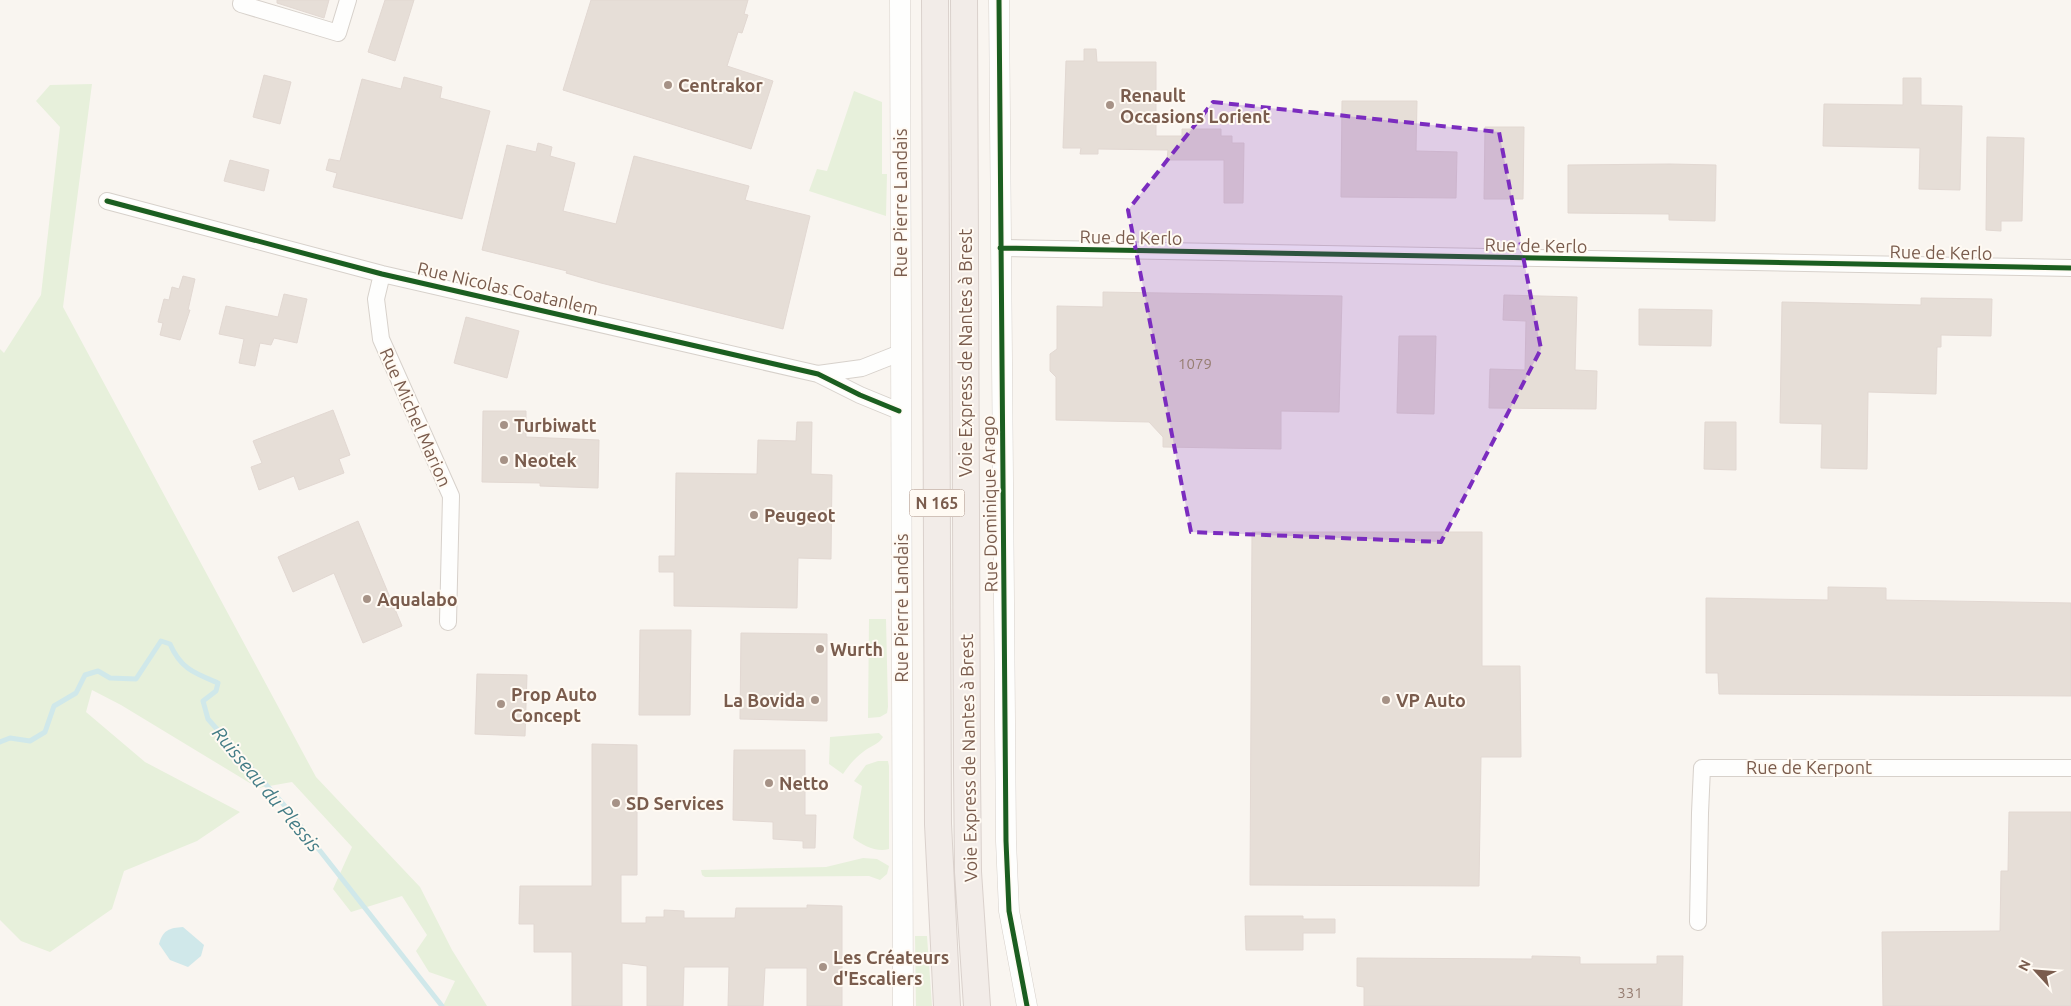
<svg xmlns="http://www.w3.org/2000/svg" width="2071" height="1006" font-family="Ubuntu,sans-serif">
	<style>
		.green { fill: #e7f0db }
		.water { fill: #d0e8ea }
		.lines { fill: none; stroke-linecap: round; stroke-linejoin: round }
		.stream { stroke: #d0e8ea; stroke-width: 5 }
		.building { fill: #e6ded7; stroke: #e2d8d2 }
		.minor-casing { stroke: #d7d1cb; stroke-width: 18 }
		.tertiary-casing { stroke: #d7d1cb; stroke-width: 21 }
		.trunk-casing { stroke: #dad1cc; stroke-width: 28 }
		.minor { stroke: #fefefd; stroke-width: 16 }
		.tertiary { stroke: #fefefd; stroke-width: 20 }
		.trunk { stroke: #f2ece8; stroke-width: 26 }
		.cycleway-casing { stroke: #fffaf3; stroke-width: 8 }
		.cycleway { stroke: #1b5e20; stroke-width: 5 }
		.marked { fill: #7b2cbf; fill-opacity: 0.2; stroke: #7b2cbf; stroke-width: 4; stroke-dasharray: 10 6; stroke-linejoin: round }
		.poi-dot { fill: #a69286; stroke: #fffaf3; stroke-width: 2 }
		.labels { text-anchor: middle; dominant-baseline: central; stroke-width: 4; stroke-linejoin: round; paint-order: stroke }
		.number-label { font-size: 15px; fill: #977e72 }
		.shield { fill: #fffaf3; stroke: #a28b7f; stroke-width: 1 }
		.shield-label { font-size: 16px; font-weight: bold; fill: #7a5c4d }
		.poi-label { font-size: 18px; font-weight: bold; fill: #7a5c4d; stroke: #fffaf3; text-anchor: start }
		.street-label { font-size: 18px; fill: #7a5c4d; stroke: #fffaf3 }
		.water-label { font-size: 19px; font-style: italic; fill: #437c86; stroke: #fffaf3 }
	</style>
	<rect width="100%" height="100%" fill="#f9f5f0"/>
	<path class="green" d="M 92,84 L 63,307 L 316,777 L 420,887 L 452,950 L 487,1006 L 443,1006 L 455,981 L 429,972 L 416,951 L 427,935 L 402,896 L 351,912 L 333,889 L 352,847 L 292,782 L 258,788 L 121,705 L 92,690 L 86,712 L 145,762 L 240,812 L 197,841 L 124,871 L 112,909 L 50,952 L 21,941 L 0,920 L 0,349 L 4,353 L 41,295 L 60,127 L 36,101 L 50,85 Z
		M 854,91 L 882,102 L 882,174 L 887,174 L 886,216 L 809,191 L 817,169 L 827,171 Z
		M 869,619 L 886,619 L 888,707 L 887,713 L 880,717 L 868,718 Z
		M 879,733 L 883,737 C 878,745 870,746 863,752 C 855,758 849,765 843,774 L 829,764 L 830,737 Z
		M 878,761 L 888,761 L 889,766 L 889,849 C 877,853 862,845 853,838 L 862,786 L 854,781 L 866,765 Z
		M 863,858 L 877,859 L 889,866 L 887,874 L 880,880 L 869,876 L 705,877 L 702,875 L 701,870 L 826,867 Z
		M 915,936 L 927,936 L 932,1006 L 916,1006 Z"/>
	<path class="water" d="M 183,927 L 204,945 L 201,956 L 188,967 L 170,960 L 159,944 C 163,930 169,928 183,927 Z"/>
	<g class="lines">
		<path class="stream" d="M 0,742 L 10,738 L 30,741 L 45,732 L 54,706 L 76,693 L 85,675 L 98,671 L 110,678 L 136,679 L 161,641 L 170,644 C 181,669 194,673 218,683 L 216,691 L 203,701 L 208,719 L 284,805 L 442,1006"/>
	</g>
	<path class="building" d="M 277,0 L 329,0 L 324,18 L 277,3 Z
		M 385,0 L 414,0 L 395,61 L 368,52 Z
		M 591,0 L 748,0 L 744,14 L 748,15 L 742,33 L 738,32 L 727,66 L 773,81 L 751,149 L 563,90 Z
		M 1084,49 L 1096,49 L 1097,62 L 1156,62 L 1156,136 L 1182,136 L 1182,129 L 1221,129 L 1221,136 L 1232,136 L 1232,143 L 1244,143 L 1243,203 L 1224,203 L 1224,160 L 1167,160 L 1168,150 L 1098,149 L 1098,154 L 1080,154 L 1081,148 L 1063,148 L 1066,61 L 1084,61 Z
		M 264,75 L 291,82 L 280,124 L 253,117 Z
		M 404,77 L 442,87 L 440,98 L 490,111 L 462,219 L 333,187 L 337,173 L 326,170 L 329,159 L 340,161 L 362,79 L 401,89 Z
		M 1903,78 L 1921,78 L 1921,105 L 1962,106 L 1960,190 L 1919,189 L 1920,148 L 1823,146 L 1824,104 L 1903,105 Z
		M 1342,101 L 1417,101 L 1416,151 L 1457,152 L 1456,198 L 1341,197 Z
		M 1485,127 L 1524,127 L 1523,199 L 1484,199 Z
		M 1987,137 L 2024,138 L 2022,221 L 2001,221 L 2001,231 L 1986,230 Z
		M 538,143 L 552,147 L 550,156 L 575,163 L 563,211 L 616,224 L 634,156 L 749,186 L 745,200 L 810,216 L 783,329 L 601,283 L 566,273 L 567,271 L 482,250 L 507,145 L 536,152 Z
		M 230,160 L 269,170 L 264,191 L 224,181 Z
		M 1670,164 L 1716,165 L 1715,221 L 1669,220 L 1669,214 L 1568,213 L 1568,165 Z
		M 183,276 L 195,279 L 188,310 L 190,310 L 180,340 L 160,335 L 163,323 L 158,322 L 164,299 L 169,300 L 172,287 L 179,289 Z
		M 1103,292 L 1342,296 L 1339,412 L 1281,411 L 1281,449 L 1163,447 L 1163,437 L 1149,422 L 1056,420 L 1056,377 L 1050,371 L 1050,354 L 1057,349 L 1057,306 L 1103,307 Z
		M 284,294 L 307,299 L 297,343 L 274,338 L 271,345 L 260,343 L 255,366 L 239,363 L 244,339 L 219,334 L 226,306 L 278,317 Z
		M 1504,295 L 1577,297 L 1575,370 L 1597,371 L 1596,409 L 1489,408 L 1490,369 L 1525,370 L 1526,321 L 1503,320 Z
		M 1921,298 L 1992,299 L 1991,336 L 1941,335 L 1941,347 L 1937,347 L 1936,394 L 1868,392 L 1867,469 L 1821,468 L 1822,424 L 1780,423 L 1782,302 L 1921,305 Z
		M 1639,309 L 1712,310 L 1711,346 L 1639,345 Z
		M 466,317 L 519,331 L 507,378 L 454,363 Z
		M 1399,336 L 1436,336 L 1434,414 L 1397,413 Z
		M 333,410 L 350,455 L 339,459 L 344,473 L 299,490 L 294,476 L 259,490 L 251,467 L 262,463 L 253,441 Z
		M 483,411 L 526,411 L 526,437 L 599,440 L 598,488 L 540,486 L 540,483 L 482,482 Z
		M 797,422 L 812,422 L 811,474 L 832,475 L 831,559 L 798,558 L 797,608 L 674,606 L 674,572 L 659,572 L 659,556 L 675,556 L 676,473 L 757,474 L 758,440 L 796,441 Z
		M 1705,422 L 1736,422 L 1736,470 L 1704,469 Z
		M 358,521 L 402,626 L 363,643 L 334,573 L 293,592 L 278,557 Z
		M 1252,532 L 1482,532 L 1482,666 L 1520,666 L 1521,757 L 1481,757 L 1479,886 L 1250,885 Z
		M 1828,587 L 1886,588 L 1886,600 L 2071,603 L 2071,696 L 1719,694 L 1718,673 L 1706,673 L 1706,598 L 1828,600 Z
		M 640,630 L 691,630 L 690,715 L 639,715 Z
		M 741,633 L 827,634 L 827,721 L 740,719 Z
		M 477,674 L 527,675 L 525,736 L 475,734 Z
		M 592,744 L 637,745 L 637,875 L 621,875 L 621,923 L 646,923 L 646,917 L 664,917 L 664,910 L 684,911 L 684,918 L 735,918 L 736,908 L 807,908 L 807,905 L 842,906 L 842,1006 L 807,1006 L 807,968 L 765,968 L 763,1006 L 728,1006 L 729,967 L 684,967 L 683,1006 L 647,1006 L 647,966 L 622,963 L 622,1006 L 572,1006 L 572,952 L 534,952 L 534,924 L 519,924 L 520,886 L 592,886 Z
		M 734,750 L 805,750 L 805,815 L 816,815 L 815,848 L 803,848 L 803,841 L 773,839 L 773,822 L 733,820 Z
		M 2009,812 L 2071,812 L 2071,1006 L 1883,1006 L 1882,932 L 2000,931 L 2001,871 L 2008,871 Z
		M 1245,916 L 1303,916 L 1303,919 L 1335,919 L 1335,933 L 1303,933 L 1303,950 L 1246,950 Z
		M 1532,956 L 1580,957 L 1580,964 L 1657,964 L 1657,956 L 1683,956 L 1682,1006 L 1364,1006 L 1364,987 L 1357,986 L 1357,958 L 1532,959 Z"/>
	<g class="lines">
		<g class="minor-casing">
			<path id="minor" d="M 242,0 L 241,4 L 338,33 L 348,0
				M 107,201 L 382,274 L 818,374 L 860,395 L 899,411
				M 1000,248 L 2071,268
				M 382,274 L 376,299 L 381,339 L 451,496 L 448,622
				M 818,374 L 862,368 L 900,353
				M 1698,922 L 1700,813 L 1702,768 L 2071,768"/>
		</g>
		<g class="tertiary-casing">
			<path id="tertiary" d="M 900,0 L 903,1006
				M 999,0 L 1006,841 L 1009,911 L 1027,1006"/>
		</g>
		<g class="trunk-casing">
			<path id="trunk" d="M 935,0 L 938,824 L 947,1006
				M 964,0 L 967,770 L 968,872 L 977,1006"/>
		</g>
		<use href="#minor" class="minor"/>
		<use href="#tertiary" class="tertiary"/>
		<use href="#trunk" class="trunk"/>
		<g class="cycleway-casing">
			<path id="cycleway" d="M 999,0 L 1006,841 L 1009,911 L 1027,1006
				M 107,201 L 382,274 L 818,374 L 860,395 L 899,411
				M 1000,248 L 2071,268"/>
		</g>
		<use href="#cycleway" class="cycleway"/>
	</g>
	<path class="marked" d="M 1213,102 L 1499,132 L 1541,349 L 1441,542 L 1191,532 L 1128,210 Z"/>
	<g class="poi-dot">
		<circle cx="668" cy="85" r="5"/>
		<circle cx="1110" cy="105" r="5"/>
		<circle cx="504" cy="425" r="5"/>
		<circle cx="504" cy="460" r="5"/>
		<circle cx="754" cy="515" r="5"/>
		<circle cx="367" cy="599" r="5"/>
		<circle cx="820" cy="649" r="5"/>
		<circle cx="815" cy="700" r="5"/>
		<circle cx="1386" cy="700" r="5"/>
		<circle cx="501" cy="704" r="5"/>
		<circle cx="769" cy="783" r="5"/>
		<circle cx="616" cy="803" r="5"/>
		<circle cx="823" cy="967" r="5"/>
	</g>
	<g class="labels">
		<g class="number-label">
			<text x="1195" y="363">1079</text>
			<text x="1630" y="992">331</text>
		</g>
		<rect class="shield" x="909.5" y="489.5" width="55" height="27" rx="4"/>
		<g class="shield-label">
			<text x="937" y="503">N 165</text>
		</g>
		<g class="poi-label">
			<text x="678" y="85">Centrakor</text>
			<text x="1120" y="95">Renault<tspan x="1120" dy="21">Occasions Lorient</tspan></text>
			<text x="514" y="425">Turbiwatt</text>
			<text x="514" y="460">Neotek</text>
			<text x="764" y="515">Peugeot</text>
			<text x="377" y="599">Aqualabo</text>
			<text x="830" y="649">Wurth</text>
			<text x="511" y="694">Prop Auto<tspan x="511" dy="21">Concept</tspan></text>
			<text x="805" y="700" text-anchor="end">La Bovida</text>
			<text x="1396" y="700">VP Auto</text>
			<text x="779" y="783">Netto</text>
			<text x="626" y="803">SD Services</text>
			<text x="833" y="957">Les Créateurs<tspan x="833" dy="21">d'Escaliers</tspan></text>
		</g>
		<g class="street-label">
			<text transform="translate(900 203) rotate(-90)">Rue Pierre Landais</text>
			<text transform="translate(1131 237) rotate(1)">Rue de Kerlo</text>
			<text transform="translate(1536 245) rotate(1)">Rue de Kerlo</text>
			<text transform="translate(1941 252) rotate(1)">Rue de Kerlo</text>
			<text transform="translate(508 288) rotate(13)">Rue Nicolas Coatanlem</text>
			<text transform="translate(965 353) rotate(-90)">Voie Express de Nantes à Brest</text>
			<text transform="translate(416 417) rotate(66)">Rue Michel Marion</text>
			<text transform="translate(989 504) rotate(-91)">Rue Dominique Arago</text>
			<text transform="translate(901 608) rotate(-90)">Rue Pierre Landais</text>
			<text transform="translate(968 758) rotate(-91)">Voie Express de Nantes à Brest</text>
			<text x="1809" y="767">Rue de Kerpont</text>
		</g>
		<g class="water-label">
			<text transform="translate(267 789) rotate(50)">Ruisseau du Plessis</text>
		</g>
	</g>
	<g transform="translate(2036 971) rotate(296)" stroke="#fffaf3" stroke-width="4" paint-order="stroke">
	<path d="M0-4L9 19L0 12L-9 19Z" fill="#7a5c4d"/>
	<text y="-8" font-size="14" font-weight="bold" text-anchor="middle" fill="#7a5c4d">N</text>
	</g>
</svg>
